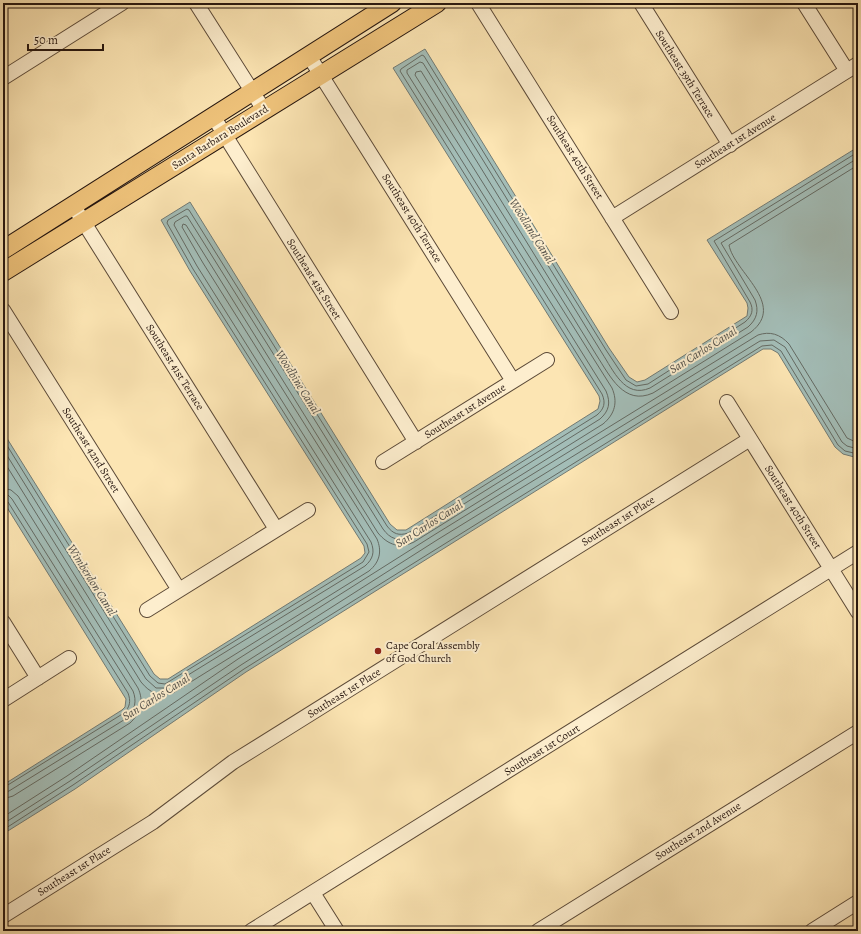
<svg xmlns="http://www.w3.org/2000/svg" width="861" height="934" font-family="Alegreya,serif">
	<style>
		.water { fill: #a3bdb7; stroke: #717a74 }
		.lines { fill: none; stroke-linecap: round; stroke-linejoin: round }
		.shore { stroke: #646a63; stroke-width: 1 }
		.minor-casing { stroke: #5c4a38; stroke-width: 16 }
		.major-casing { stroke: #26160f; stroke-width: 20 }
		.minor { stroke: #fdeece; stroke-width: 14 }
		.major { stroke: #eec27a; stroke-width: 18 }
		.poi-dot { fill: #8f2418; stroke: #fdeece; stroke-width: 1.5 }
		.labels { text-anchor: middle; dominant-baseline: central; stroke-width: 4; stroke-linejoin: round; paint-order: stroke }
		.street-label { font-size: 11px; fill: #26160f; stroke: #fdeece }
		.poi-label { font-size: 11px; fill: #26160f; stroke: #fdeece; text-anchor: start }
		.water-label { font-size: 12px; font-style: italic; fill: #52504a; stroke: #fdeece }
	</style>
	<rect width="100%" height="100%" fill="#fce5b3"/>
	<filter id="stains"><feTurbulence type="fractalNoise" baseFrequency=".005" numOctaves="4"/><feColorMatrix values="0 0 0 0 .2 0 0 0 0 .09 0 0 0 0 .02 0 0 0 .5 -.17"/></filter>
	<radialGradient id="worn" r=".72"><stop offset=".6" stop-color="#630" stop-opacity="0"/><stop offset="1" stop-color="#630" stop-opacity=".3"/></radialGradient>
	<path class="water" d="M 425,49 L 609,348 L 629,377 L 637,382 L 645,380 L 747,316 L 748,308 L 747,303 L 707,240 L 858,147 L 858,458 L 843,454 L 835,447 L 778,353 L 771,349 L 763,349 L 246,672 L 75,789 L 3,834 L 3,785 L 122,710 L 125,707 L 126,699 L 3,501 L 3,432 L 154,674 L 160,679 L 168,679 L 361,558 L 365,553 L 364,546 L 190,271 L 161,220 L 190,202 L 390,524 L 397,530 L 406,530 L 598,409 L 600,401 L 599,396 L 393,68 Z"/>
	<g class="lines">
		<path class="shore" d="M 3,439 L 150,676 L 158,683 L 165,684 L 363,562 L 369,552 L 367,544 L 193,269 L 167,223 L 168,220 L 187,209 L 189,210 L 387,526 C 393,534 399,536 408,533 L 597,415 C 604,409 606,403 602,394 L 400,71 L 401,69 L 422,55 L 424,56 L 606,350 L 626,380 L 636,386 L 648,384 L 745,322 C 752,316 754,310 750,302 L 714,241 L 858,152
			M 3,449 L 146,679 L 156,688 L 167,688 L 365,566 C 373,559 375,552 371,542 L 197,266 L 174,225 L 175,222 L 185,216 L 187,216 L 383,529 C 390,539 399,542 411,537 L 600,419 C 609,411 611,403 606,391 L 407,73 L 407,70 L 420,62 L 423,63 L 602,353 C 613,370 625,399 650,388 L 748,327 C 757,319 759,311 755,300 L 721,243 L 858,158
			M 3,460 L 141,682 C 150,693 159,697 173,693 L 369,571 C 380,562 382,551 377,539 L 203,263 L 182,227 L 183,224 L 186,225 L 378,533 C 388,545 400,549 414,542 L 603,424 C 615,414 618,402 612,388 L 415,75 L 416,72 L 421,71 L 597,356 C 610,376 624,406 653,393 L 751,332 C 787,304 734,272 729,245 L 858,165
			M 3,488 L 11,490 L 18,496 L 138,688 C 144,701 141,713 130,723 L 13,796 L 3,799
			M 3,494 L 8,495 L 12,499 L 133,691 C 137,701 135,710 127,718 L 9,791 L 3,793
			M 3,499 L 8,502 L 128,693 C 131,701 130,707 124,713 L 3,788
			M 3,817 L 67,776 L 238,659 L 434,535 L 758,335 C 770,331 780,334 789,344 L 847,438 L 858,443
			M 3,824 L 70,781 L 241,665 L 437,540 L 760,341 L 774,340 L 785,347 L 842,442 L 847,446 L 858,449
			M 3,830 L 73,785 L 244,669 L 762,346 L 772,345 L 781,351 L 838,445 L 845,451 L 858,454"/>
		<g class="minor-casing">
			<path id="minor" d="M 196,3 L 264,110
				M 478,3 L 671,312
				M 641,3 L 730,145
				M 804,3 L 847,71
				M 309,56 L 513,381
				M 3,78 L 122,3
				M 213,116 L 416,442
				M 73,205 L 276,529
				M 612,218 L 858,64
				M 3,310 L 179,590
				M 727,402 L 858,612
				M 383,462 L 547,360
				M 147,610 L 308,510
				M 3,622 L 38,678
				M 3,700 L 69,658
				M 313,893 L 337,931
				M 3,916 L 153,822 L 233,762 L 750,439
				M 251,931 L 858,552
				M 538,931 L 858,732
				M 812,931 L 858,902"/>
		</g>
		<g class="major-casing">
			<path id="major" d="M 3,250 L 392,3
				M 3,272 L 437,3"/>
		</g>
		<use href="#minor" class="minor"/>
		<use href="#major" class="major"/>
	</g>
	<circle class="poi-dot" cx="378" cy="651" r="4"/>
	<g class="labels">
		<g class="street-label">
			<text transform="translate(685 74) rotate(58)">Southeast 39th Terrace</text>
			<text transform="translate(220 137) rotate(-32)">Santa Barbara Boulevard</text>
			<text transform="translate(735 141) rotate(-32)">Southeast 1st Avenue</text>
			<text transform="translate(575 157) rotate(58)">Southeast 40th Street</text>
			<text transform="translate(412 218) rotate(58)">Southeast 40th Terrace</text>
			<text transform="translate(314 279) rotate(58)">Southeast 41st Street</text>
			<text transform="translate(175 367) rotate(58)">Southeast 41st Terrace</text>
			<text transform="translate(465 411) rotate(-32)">Southeast 1st Avenue</text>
			<text transform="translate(91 450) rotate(58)">Southeast 42nd Street</text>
			<text transform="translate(793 507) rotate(58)">Southeast 40th Street</text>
			<text transform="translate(618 521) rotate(-32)">Southeast 1st Place</text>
			<text transform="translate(344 693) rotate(-32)">Southeast 1st Place</text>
			<text transform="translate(542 750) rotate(-32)">Southeast 1st Court</text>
			<text transform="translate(698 831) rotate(-32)">Southeast 2nd Avenue</text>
			<text transform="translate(74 871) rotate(-32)">Southeast 1st Place</text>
		</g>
		<g class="poi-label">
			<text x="386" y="645">Cape Coral Assembly<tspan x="386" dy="13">of God Church</tspan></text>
		</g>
		<g class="water-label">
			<text transform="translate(532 231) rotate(58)">Woodland Canal</text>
			<text transform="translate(703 350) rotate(-32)">San Carlos Canal</text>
			<text transform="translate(298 382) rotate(58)">Woodbine Canal</text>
			<text transform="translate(429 524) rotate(-32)">San Carlos Canal</text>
			<text transform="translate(92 580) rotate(58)">Wimberdon Canal</text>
			<text transform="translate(156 697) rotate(-32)">San Carlos Canal</text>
		</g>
	</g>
	<rect width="861" height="934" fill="none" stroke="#fce5b3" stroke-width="16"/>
	<rect x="4" y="4" width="853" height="926" fill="none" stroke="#26160f" stroke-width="2"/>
	<rect x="8" y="8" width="845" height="918" fill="none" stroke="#26160f"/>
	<path d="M28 44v6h75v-6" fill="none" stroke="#26160f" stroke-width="2"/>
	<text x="34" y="44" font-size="12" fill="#26160f" stroke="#fdeece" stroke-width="3" paint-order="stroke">50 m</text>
	<rect width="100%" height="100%" filter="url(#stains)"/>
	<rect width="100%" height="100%" fill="url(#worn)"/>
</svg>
